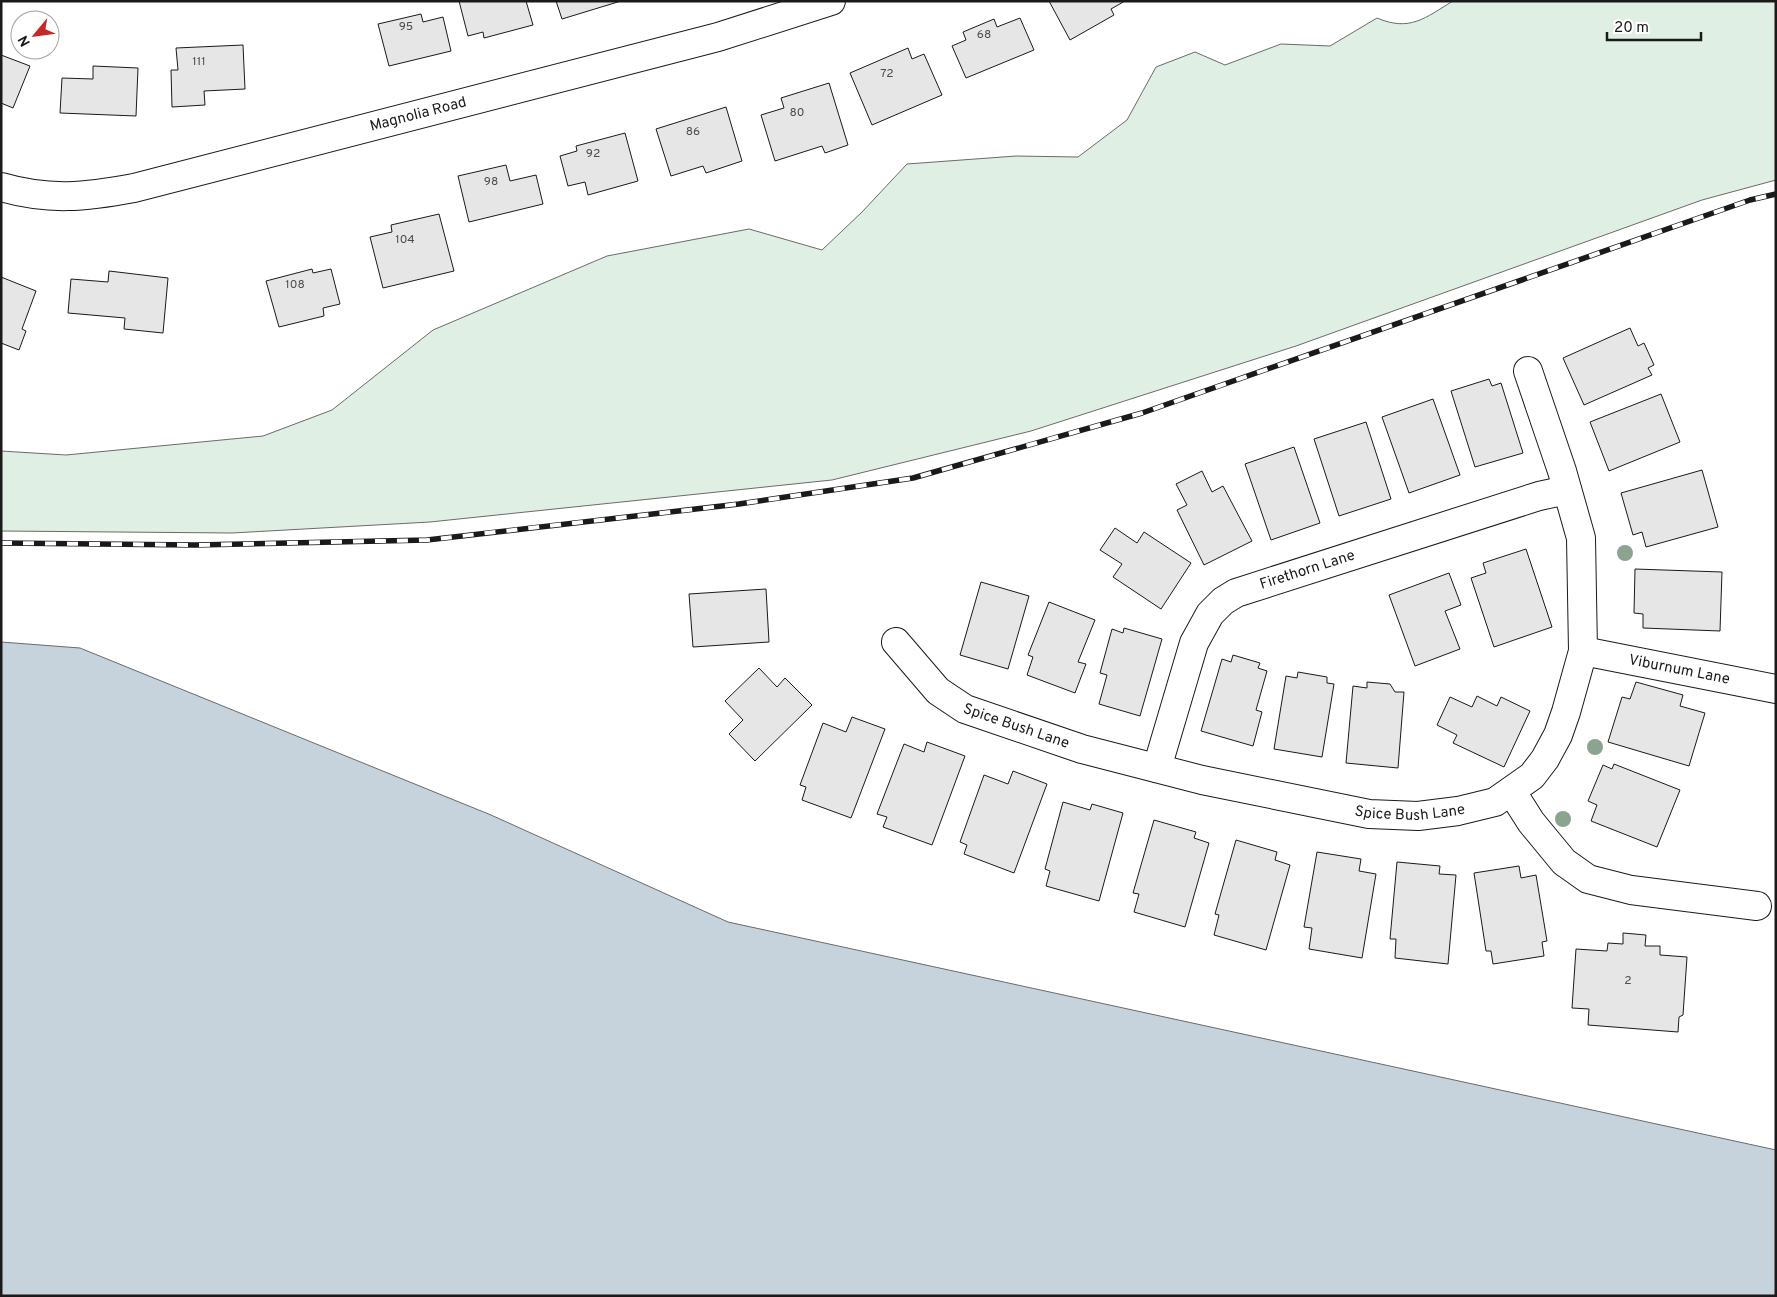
<svg xmlns="http://www.w3.org/2000/svg" width="1777" height="1297" font-family="Overpass,sans-serif">
	<style>
		.green { fill: #e0efe3; stroke: #6a6a6a }
		.water { fill: #c6d2dc; stroke: #6a6a6a }
		.building { fill: #e6e6e6; stroke: #1a1a1a }
		.lines { fill: none; stroke-linecap: round; stroke-linejoin: round }
		.minor-casing { stroke: #1a1a1a; stroke-width: 30 }
		.minor { stroke: #fff; stroke-width: 28 }
		.rail-casing { stroke: #1a1a1a; stroke-width: 5.5 }
		.rail { stroke: #fff; stroke-width: 4; stroke-dasharray: 11; stroke-linecap: butt }
		.tree { fill: #8aa48f }
		.labels { text-anchor: middle; dominant-baseline: central; stroke-width: 4; stroke-linejoin: round; paint-order: stroke }
		.number-label { font-size: 12px; fill: #4d4d4d }
		.street-label { font-size: 15px; fill: #1a1a1a; stroke: #fff }
	</style>
	<rect width="100%" height="100%" fill="#fff"/>
	<path class="green" d="M 1453,1 L 1776,1 L 1776,180 L 1702,200 L 1296,346 L 1031,431 L 832,480 L 430,522 L 232,533 L 1,531 L 1,451 L 66,455 L 263,436 L 332,410 L 433,330 L 607,256 L 749,229 L 822,250 L 862,212 L 907,164 L 1016,156 L 1078,157 L 1127,120 L 1156,67 L 1195,52 L 1225,65 L 1281,44 L 1330,46 L 1377,18 C 1410,32 1425,18 1453,1 Z"/>
	<path class="water" d="M 1,642 L 80,648 L 491,815 L 728,922 L 1776,1150 L 1776,1296 L 1,1296 Z"/>
	<path class="building" d="M 459,1 L 526,1 L 533,25 L 484,38 L 483,32 L 468,36 Z
		M 556,1 L 621,1 L 562,19 Z
		M 1049,1 L 1125,1 L 1111,9 L 1114,15 L 1070,40 Z
		M 421,14 L 423,22 L 443,17 L 451,51 L 389,66 L 378,24 Z
		M 1020,18 L 1034,50 L 966,78 L 952,46 L 966,40 L 963,32 L 994,19 L 997,27 Z
		M 243,45 L 245,89 L 204,91 L 205,105 L 172,107 L 171,70 L 178,70 L 176,48 Z
		M 908,48 L 912,59 L 924,54 L 942,95 L 872,125 L 850,73 Z
		M 1,55 L 30,66 L 13,108 L 1,103 Z
		M 93,66 L 138,68 L 136,116 L 60,113 L 62,78 L 93,79 Z
		M 829,83 L 848,145 L 825,153 L 822,146 L 775,161 L 761,115 L 784,108 L 781,98 Z
		M 726,107 L 742,161 L 706,173 L 703,166 L 671,176 L 656,129 Z
		M 625,133 L 638,181 L 588,195 L 585,182 L 568,186 L 560,156 L 577,151 L 576,146 Z
		M 506,165 L 510,181 L 536,175 L 543,204 L 469,222 L 458,176 Z
		M 439,214 L 454,271 L 383,288 L 370,237 L 392,232 L 391,225 Z
		M 312,269 L 313,273 L 331,269 L 340,304 L 323,308 L 324,316 L 279,327 L 266,281 Z
		M 109,271 L 168,278 L 163,333 L 124,329 L 125,318 L 68,313 L 71,279 L 108,282 Z
		M 1,277 L 36,291 L 22,329 L 26,331 L 19,350 L 1,343 Z
		M 1630,328 L 1638,346 L 1644,343 L 1654,365 L 1648,368 L 1652,375 L 1584,405 L 1563,358 Z
		M 1489,379 L 1492,386 L 1501,383 L 1523,453 L 1475,467 L 1451,391 Z
		M 1661,394 L 1680,442 L 1609,471 L 1590,422 Z
		M 1433,399 L 1460,475 L 1409,493 L 1382,417 Z
		M 1366,422 L 1391,499 L 1339,516 L 1314,439 Z
		M 1294,447 L 1320,523 L 1271,540 L 1245,464 Z
		M 1702,470 L 1718,527 L 1646,547 L 1642,532 L 1633,535 L 1621,493 Z
		M 1202,471 L 1212,492 L 1223,486 L 1252,541 L 1204,565 L 1177,510 L 1187,505 L 1176,484 Z
		M 1115,528 L 1137,543 L 1144,532 L 1191,563 L 1161,609 L 1113,577 L 1122,564 L 1100,550 Z
		M 1526,549 L 1552,627 L 1494,647 L 1471,578 L 1486,573 L 1483,563 Z
		M 1635,569 L 1722,572 L 1720,631 L 1643,628 L 1643,614 L 1634,613 Z
		M 1449,573 L 1461,605 L 1445,611 L 1460,649 L 1415,666 L 1389,595 Z
		M 981,582 L 1029,596 L 1008,669 L 960,655 Z
		M 766,589 L 769,642 L 693,647 L 689,594 Z
		M 1049,602 L 1095,620 L 1078,662 L 1086,664 L 1075,693 L 1027,675 L 1033,657 L 1028,655 Z
		M 1124,628 L 1162,639 L 1140,716 L 1099,704 L 1107,675 L 1100,673 L 1112,629 L 1123,633 Z
		M 1233,655 L 1260,663 L 1258,668 L 1267,671 L 1256,710 L 1262,712 L 1253,746 L 1201,731 L 1222,659 L 1231,662 Z
		M 759,668 L 777,687 L 785,678 L 812,705 L 755,761 L 729,734 L 743,720 L 725,701 Z
		M 1298,672 L 1327,677 L 1327,683 L 1334,684 L 1322,757 L 1274,749 L 1286,676 L 1297,678 Z
		M 1367,682 L 1390,684 L 1395,692 L 1404,692 L 1398,768 L 1346,763 L 1353,686 L 1367,688 Z
		M 1636,682 L 1683,695 L 1680,706 L 1705,713 L 1689,766 L 1608,742 L 1622,697 L 1630,699 Z
		M 1477,696 L 1497,706 L 1501,697 L 1530,711 L 1504,767 L 1453,743 L 1457,735 L 1437,725 L 1450,697 L 1472,707 Z
		M 852,717 L 885,729 L 851,818 L 802,800 L 806,787 L 800,785 L 823,723 L 846,732 Z
		M 927,742 L 965,756 L 932,845 L 883,827 L 887,817 L 877,814 L 904,744 L 924,752 Z
		M 1614,764 L 1680,790 L 1657,847 L 1591,821 L 1597,805 L 1588,801 L 1603,765 L 1612,769 Z
		M 1013,771 L 1047,784 L 1014,873 L 964,854 L 967,845 L 960,842 L 984,775 L 1008,784 Z
		M 1063,802 L 1090,810 L 1092,804 L 1123,813 L 1099,901 L 1046,886 L 1050,871 L 1045,869 Z
		M 1154,820 L 1196,832 L 1194,838 L 1209,843 L 1185,927 L 1134,912 L 1139,894 L 1133,893 Z
		M 1236,840 L 1277,852 L 1275,860 L 1290,865 L 1266,950 L 1214,935 L 1219,915 L 1215,914 Z
		M 1317,852 L 1361,859 L 1359,871 L 1376,874 L 1362,958 L 1309,949 L 1312,928 L 1304,927 Z
		M 1397,862 L 1440,866 L 1439,874 L 1456,875 L 1448,964 L 1395,958 L 1396,939 L 1390,939 Z
		M 1519,866 L 1521,878 L 1536,875 L 1547,941 L 1542,942 L 1544,956 L 1493,964 L 1491,951 L 1486,951 L 1474,873 Z
		M 1623,933 L 1646,935 L 1645,946 L 1660,946 L 1660,955 L 1687,957 L 1683,1015 L 1679,1017 L 1678,1032 L 1588,1025 L 1589,1009 L 1572,1008 L 1576,949 L 1607,951 L 1608,943 L 1623,944 Z"/>
	<g class="lines">
		<g class="minor-casing">
			<g id="minor">
				<path id="s1" d="M 1,187 C 49,201 86,197 134,188 L 718,37 L 831,1"/>
				<path id="s2" d="M 896,642 L 938,691 L 965,709 L 1082,749 L 1202,780 L 1369,814 L 1418,816 L 1458,811 L 1495,802 L 1532,776 L 1545,759 L 1558,735 L 1566,712 L 1583,651 L 1581,538 L 1562,471 L 1528,371"/>
				<path id="s3" d="M 1583,651 L 1776,689"/>
				<path id="s4" d="M 1157,768 L 1194,643 L 1210,614 L 1223,601 L 1236,593 L 1539,496 L 1567,490"/>
				<path d="M 1512,792 L 1531,822 L 1564,862 L 1588,879 L 1631,890 L 1757,906"/>
			</g>
		</g>
		<use href="#minor" class="minor"/>
		<g class="rail-casing">
			<path id="rail" d="M 1,543 L 195,545 L 427,540 L 739,504 L 913,478 L 1142,413 L 1750,200 L 1776,194"/>
		</g>
		<use href="#rail" class="rail"/>
	</g>
	<g class="tree">
		<circle cx="1625" cy="553" r="8"/>
		<circle cx="1595" cy="747" r="8"/>
		<circle cx="1563" cy="819" r="8"/>
	</g>
	<g class="labels">
		<g class="number-label">
			<text x="406" y="27">95</text>
			<text x="984" y="35">68</text>
			<text x="199" y="62">111</text>
			<text x="887" y="74">72</text>
			<text x="797" y="113">80</text>
			<text x="693" y="132">86</text>
			<text x="593" y="154">92</text>
			<text x="491" y="182">98</text>
			<text x="405" y="240">104</text>
			<text x="295" y="285">108</text>
			<text x="1628" y="981">2</text>
		</g>
		<g class="street-label">
			<text stroke="none"><textPath href="#s1" startOffset="428">Magnolia Road</textPath></text>
			<text stroke="none"><textPath href="#s4" startOffset="272">Firethorn Lane</textPath></text>
			<text stroke="none"><textPath href="#s3" startOffset="98">Viburnum Lane</textPath></text>
			<text stroke="none"><textPath href="#s2" startOffset="151">Spice Bush Lane</textPath></text>
			<text stroke="none"><textPath href="#s2" startOffset="556">Spice Bush Lane</textPath></text>
		</g>
	</g>
	<rect width="1777" height="1297" fill="none" stroke="#1a1a1a" stroke-width="5"/>
	<g transform="translate(35 35) rotate(241)"><circle r="24" fill="#ffffff" stroke="#a3a3a3"/>
	<path d="M0-4L9 19L0 12L-9 19Z" fill="#c62828"/>
	<text y="-8" font-size="14" font-weight="bold" text-anchor="middle" fill="#1a1a1a">N</text>
	</g>
	<path d="M1607 32v8h94v-8" fill="none" stroke="#1a1a1a" stroke-width="2.5"/>
	<text x="1614" y="32" font-size="15" fill="#1a1a1a" stroke="#ffffff" stroke-width="4" paint-order="stroke">20 m</text>
</svg>
